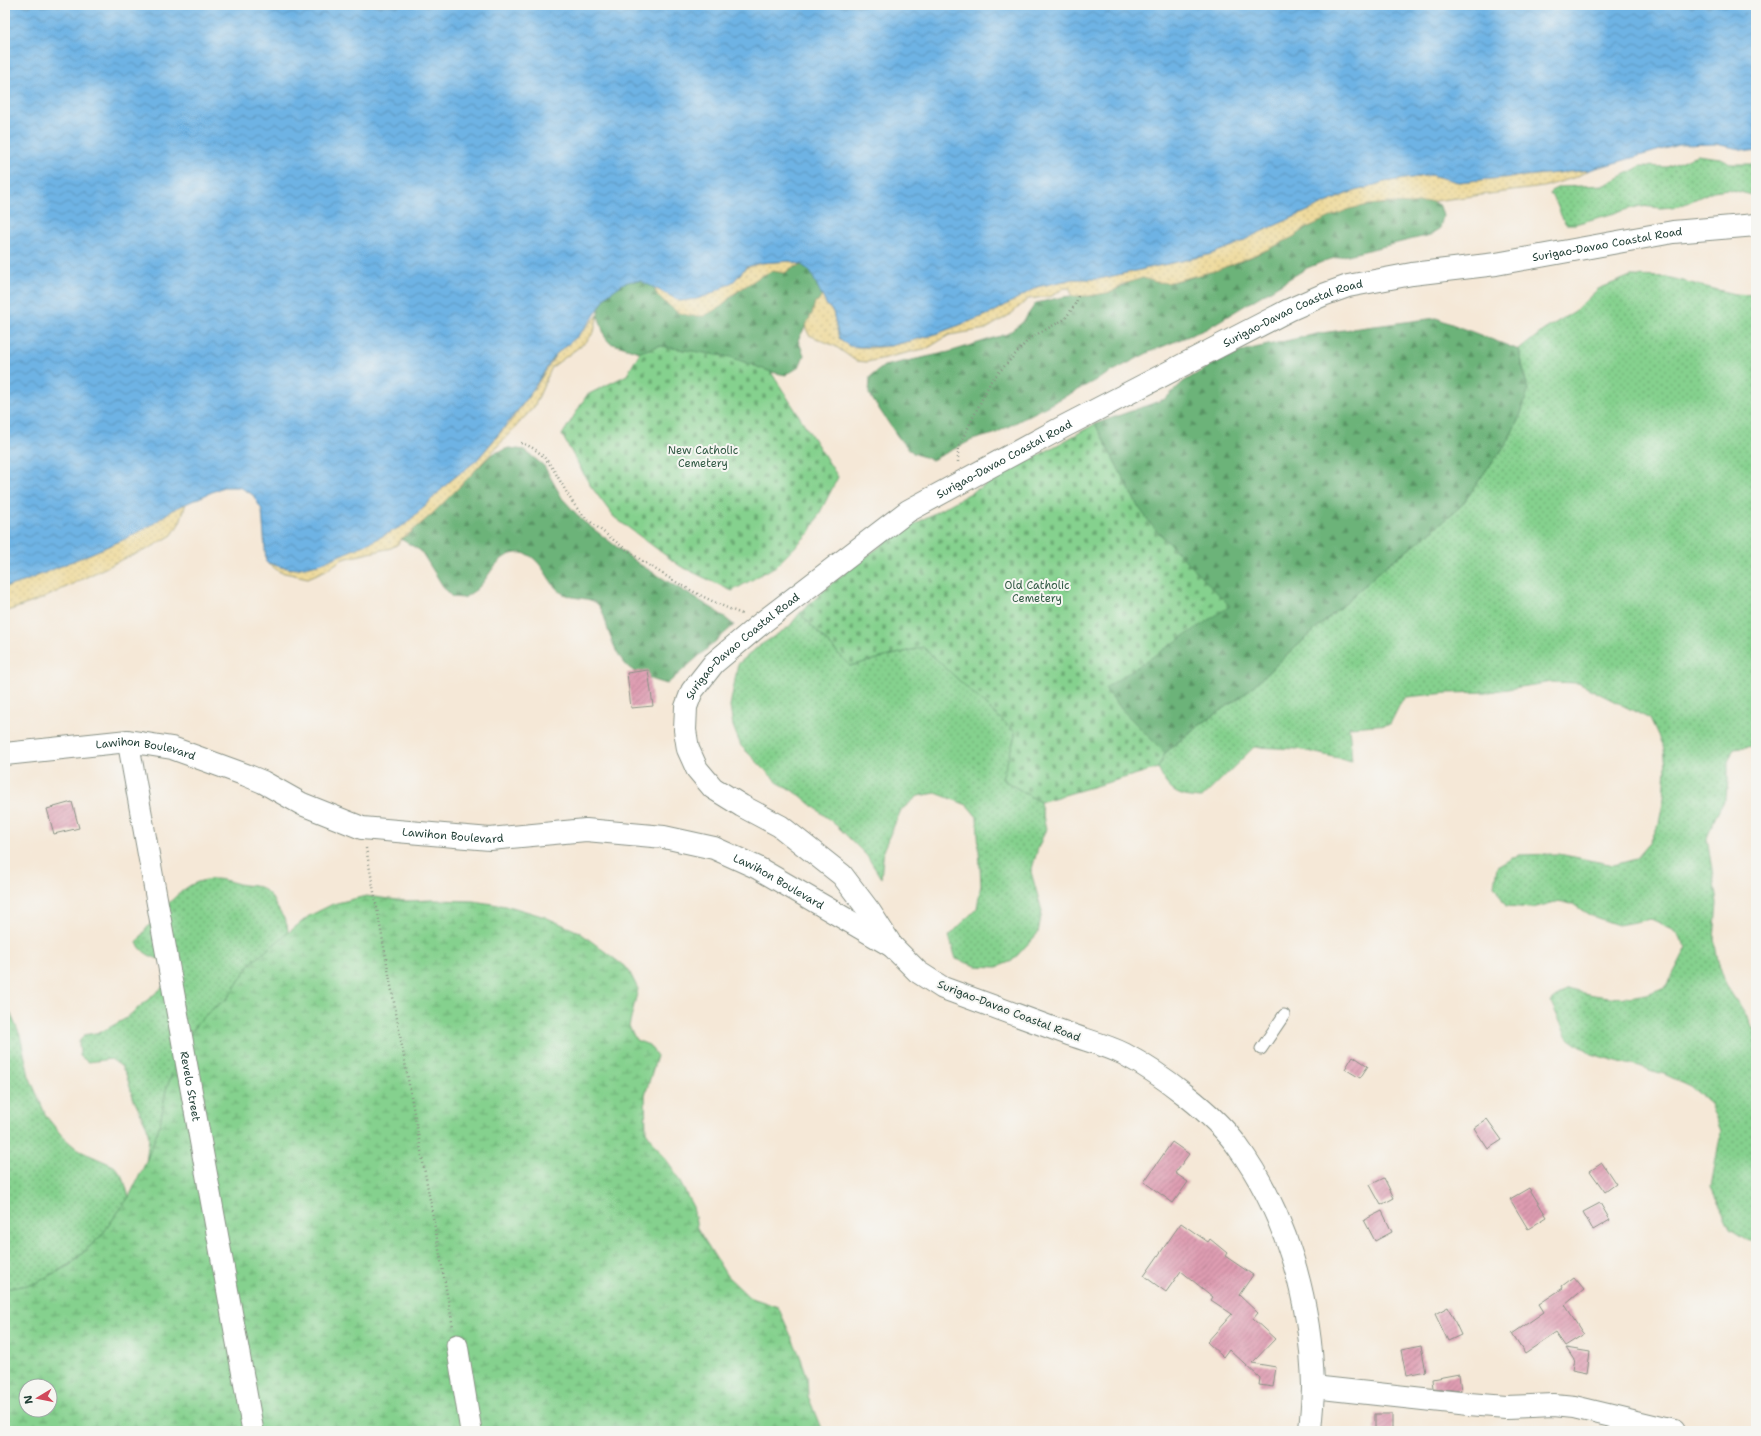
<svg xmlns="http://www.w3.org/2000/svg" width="1761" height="1436" font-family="'Shantell Sans',sans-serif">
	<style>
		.grass { fill: url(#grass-dots); stroke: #528761 }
		.forest { fill: url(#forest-firs); stroke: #467856 }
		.wetland { fill: url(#wetland-marsh); stroke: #528761; fill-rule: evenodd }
		.sand { fill: url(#sand-dots); stroke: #868c69 }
		.cemetery { fill: url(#cemetery-stones); stroke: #528761 }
		.water { fill: url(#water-waves); stroke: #46788c }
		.building { fill: url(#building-hatch) }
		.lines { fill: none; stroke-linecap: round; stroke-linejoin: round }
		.lane-casing { stroke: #8a9286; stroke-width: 13 }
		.street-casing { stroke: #8a9286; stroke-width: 23 }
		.secondary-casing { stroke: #8a9286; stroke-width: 24 }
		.highway-casing { stroke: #8a9286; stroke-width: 24 }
		.path { stroke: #8a9286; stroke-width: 2.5; stroke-dasharray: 1 3; stroke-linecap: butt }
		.lane { stroke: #fff; stroke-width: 11 }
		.street { stroke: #fff; stroke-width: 21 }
		.secondary { stroke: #fff; stroke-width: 22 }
		.highway { stroke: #fff; stroke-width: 22 }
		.labels { text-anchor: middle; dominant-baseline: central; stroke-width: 4; stroke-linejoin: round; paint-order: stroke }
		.street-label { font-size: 11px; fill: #1f3d34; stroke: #f6f6f2 }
		.park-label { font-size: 11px; fill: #335b46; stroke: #f6f6f2 }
	</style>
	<defs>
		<pattern id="grass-dots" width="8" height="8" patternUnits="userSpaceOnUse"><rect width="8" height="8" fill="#85d18e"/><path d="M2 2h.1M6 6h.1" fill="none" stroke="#6cab75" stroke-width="1.8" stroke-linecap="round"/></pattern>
		<pattern id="forest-firs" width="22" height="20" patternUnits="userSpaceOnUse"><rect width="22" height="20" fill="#6cb379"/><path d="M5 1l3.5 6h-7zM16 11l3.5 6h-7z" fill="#589364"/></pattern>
		<pattern id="wetland-marsh" width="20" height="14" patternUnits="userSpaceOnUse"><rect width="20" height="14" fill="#85d18e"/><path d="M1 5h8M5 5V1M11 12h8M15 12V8" fill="none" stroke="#6cab75"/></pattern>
		<pattern id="sand-dots" width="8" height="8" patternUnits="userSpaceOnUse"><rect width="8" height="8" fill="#eeda9e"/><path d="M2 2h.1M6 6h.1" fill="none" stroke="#ccbc89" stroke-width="1.8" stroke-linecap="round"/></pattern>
		<pattern id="cemetery-stones" width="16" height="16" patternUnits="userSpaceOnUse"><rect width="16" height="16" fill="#85d18e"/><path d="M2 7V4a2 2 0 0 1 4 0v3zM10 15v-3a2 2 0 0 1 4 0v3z" fill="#6cab75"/></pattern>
		<pattern id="water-waves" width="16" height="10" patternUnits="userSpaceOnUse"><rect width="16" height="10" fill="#6eb3e4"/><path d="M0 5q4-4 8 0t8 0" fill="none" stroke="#5a93ba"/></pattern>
		<pattern id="building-hatch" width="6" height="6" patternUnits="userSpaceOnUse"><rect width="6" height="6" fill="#de9cb1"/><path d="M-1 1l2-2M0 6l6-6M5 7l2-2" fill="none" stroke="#b38091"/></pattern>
	</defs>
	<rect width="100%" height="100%" fill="#f6f6f2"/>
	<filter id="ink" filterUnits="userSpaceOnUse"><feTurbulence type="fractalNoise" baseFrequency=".025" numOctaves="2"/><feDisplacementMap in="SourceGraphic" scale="8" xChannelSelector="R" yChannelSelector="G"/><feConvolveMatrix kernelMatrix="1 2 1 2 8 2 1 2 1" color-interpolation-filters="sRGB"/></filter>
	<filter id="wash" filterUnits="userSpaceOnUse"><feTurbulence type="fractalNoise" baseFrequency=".012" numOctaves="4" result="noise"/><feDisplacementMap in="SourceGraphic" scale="16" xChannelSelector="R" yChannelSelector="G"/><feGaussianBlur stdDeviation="0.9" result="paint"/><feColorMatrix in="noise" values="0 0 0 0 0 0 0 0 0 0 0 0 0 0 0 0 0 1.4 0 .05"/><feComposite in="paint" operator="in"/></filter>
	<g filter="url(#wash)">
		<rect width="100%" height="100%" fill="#f5e8d7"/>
		<path class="grass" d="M 1697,155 L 1720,158 L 1732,164 L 1756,164 L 1756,196 L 1728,189 L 1713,191 L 1680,206 L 1661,208 L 1640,206 L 1575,224 L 1566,224 C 1558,213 1560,205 1550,194 L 1551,191 L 1559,187 L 1605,185 L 1641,166 L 1667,167 Z
			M 1631,276 L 1667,277 L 1734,294 L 1756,295 L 1756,746 L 1734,748 L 1728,762 L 1728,781 L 1726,797 L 1715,818 L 1707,838 L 1717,903 L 1714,939 L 1718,961 L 1726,985 L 1756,1031 L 1756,1241 L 1749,1241 L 1730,1229 L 1711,1187 L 1721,1131 L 1710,1103 L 1690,1086 L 1664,1074 L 1591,1054 L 1567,1037 L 1551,1002 L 1567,989 C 1591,995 1617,1001 1641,995 C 1650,994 1659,989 1667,986 L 1687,947 L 1673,929 L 1651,919 L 1618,925 L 1589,915 L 1573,904 L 1555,902 L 1533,908 L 1506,906 L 1494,885 L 1497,867 L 1518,855 L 1559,854 L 1614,865 L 1636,859 L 1650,843 L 1659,823 L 1664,798 L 1666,766 L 1664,749 L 1650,719 L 1578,683 L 1552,682 L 1489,692 L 1447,693 L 1406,697 L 1401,702 L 1390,724 L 1349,727 L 1352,761 L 1298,749 L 1254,747 L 1202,798 C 1176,797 1168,791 1158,768 L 1165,753 L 1190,732 L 1243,695 L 1388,564 L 1415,545 L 1462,505 L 1487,469 L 1528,391 L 1519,350 L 1544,330 L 1575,311 L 1598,289 Z
			M 800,613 L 850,666 L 923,647 L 1016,733 L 1002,779 L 1040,802 L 1046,829 L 1038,848 L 1031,872 L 1042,911 L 1038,933 L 1012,961 L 997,967 L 976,966 L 956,959 L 949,936 L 977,908 L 981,884 L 977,817 L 967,805 L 936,793 L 918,796 L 901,810 L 884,848 L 881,878 L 867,856 L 837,826 L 800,795 L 777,782 L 741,746 L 733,726 L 730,706 L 738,664 L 759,646 L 789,627 Z
			M 211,879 C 223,879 228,881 239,884 C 250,887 259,883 268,893 C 273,897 274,904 278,909 C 284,919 288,922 288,934 L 251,963 L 227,999 L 211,1010 L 197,1024 L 183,1047 L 166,1090 L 160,1124 L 146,1162 L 149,1138 L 147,1127 L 134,1100 L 126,1074 L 121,1066 L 111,1059 L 88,1062 L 80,1056 L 79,1042 L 84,1035 L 101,1032 L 125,1019 L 163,987 L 170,962 C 156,958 145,957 137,943 C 146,926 176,892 193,884 C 199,881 206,880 211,879 Z
			M 5,1001 L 20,1035 L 29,1076 L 46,1116 L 62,1136 L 78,1150 L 114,1166 L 123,1177 L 129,1197 L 101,1236 L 70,1264 L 34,1284 L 6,1289 L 5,1289 Z"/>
		<path class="forest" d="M 1431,201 L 1440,206 L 1443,216 L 1440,228 L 1430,235 L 1327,260 L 1307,268 L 1206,329 L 1149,352 L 994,434 L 972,440 L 932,460 L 913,453 L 898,437 L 869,394 L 870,377 L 884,366 L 949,352 L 1007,334 L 1022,323 L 1036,303 C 1047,301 1059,297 1071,296 C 1084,294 1097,296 1110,292 C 1120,289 1132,278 1144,278 C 1148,278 1153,282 1158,282 C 1172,283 1187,279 1200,275 C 1231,266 1264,253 1292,237 C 1311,226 1329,215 1349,209 C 1376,201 1403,206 1431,201 Z
			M 802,265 L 810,271 L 822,295 L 819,301 L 815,302 L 812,314 L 798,340 L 804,355 L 799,367 L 786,375 L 771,372 L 730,357 L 659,346 L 640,352 L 610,343 L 605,337 L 598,315 L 600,307 L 607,295 L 624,283 L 632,281 L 641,281 L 653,286 L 658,296 L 722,306 C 729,298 763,271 773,271 C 776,271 781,272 785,273 L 791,268 Z
			M 1436,318 L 1519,350 L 1528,391 L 1521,414 L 1506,445 L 1487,469 L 1462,505 L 1415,545 L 1388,564 L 1243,695 L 1190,732 L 1165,753 L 1122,710 L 1105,688 L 1181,556 L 1153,527 L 1137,505 L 1095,424 L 1165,399 L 1183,382 L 1216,362 L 1246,350 L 1321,333 Z
			M 509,448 L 524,450 L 544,466 L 562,498 L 583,521 L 639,564 L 715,610 L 734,625 L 667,684 C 629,673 621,667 608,630 C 606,623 604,613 600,607 C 592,594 572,602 559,591 C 547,581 539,550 516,553 C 495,556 490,577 477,589 C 473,592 468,595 464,598 L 452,597 L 446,591 L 421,551 L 401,539 L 410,533 L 432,514 L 492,454 Z"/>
		<path class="wetland" d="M 366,896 L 405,901 L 433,900 L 473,901 L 512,907 L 545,917 L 579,932 L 628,969 L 638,989 L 629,1026 L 636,1040 L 649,1045 L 657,1056 L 645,1095 L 646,1132 L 673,1169 L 693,1207 L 697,1228 L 727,1276 L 749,1297 L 778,1307 L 800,1356 L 807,1376 L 808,1396 L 822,1431 L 5,1431 L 5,1289 L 34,1284 L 70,1265 L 101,1236 L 129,1197 L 146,1162 L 160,1124 L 166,1090 L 182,1047 L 197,1024 L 211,1010 L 227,999 L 251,963 L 309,916 L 333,904 ZM 26,1386 L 50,1386 L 50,1410 L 26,1410 Z"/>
		<path class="sand" d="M 1589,170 L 1576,177 L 1543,187 L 1411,204 L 1389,203 L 1369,205 L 1349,209 L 1306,228 L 1293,237 L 1269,249 L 1218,270 L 1167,283 L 1156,282 L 1143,278 L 1123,284 L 1112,292 L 1089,296 L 1072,296 L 1070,288 L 1064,288 L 1052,296 L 1028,299 L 1011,314 L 986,329 L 949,335 L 928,348 L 867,362 L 856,361 L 835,346 L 809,335 L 805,326 L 812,314 L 815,302 L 819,301 L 822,295 L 826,304 L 833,312 L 839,338 L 849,346 L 872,348 L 890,346 L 930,336 L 992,313 L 1037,287 L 1073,279 L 1099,279 L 1208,255 L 1233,246 L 1258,233 L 1346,194 L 1384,182 L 1431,175 L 1458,182 Z
			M 790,261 L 802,265 L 791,268 L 785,273 L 772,271 L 761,276 L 732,295 L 722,306 L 704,316 L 690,316 L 677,312 L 658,296 L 653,286 L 680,301 L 709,295 L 734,281 L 746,268 L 760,263 Z
			M 598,315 L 594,332 L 586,342 L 552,367 L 534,407 L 469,477 L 432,514 L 410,533 L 401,539 L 398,544 L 391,548 L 343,559 L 326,570 L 308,578 L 280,572 L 266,562 L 280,567 L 373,541 L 406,524 L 450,481 L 477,460 L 510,422 L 535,388 L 556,354 L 578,336 Z
			M 186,503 L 180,522 L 172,535 L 148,549 L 121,560 L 44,598 L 5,612 L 5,587 L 23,582 L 125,539 L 153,524 L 172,510 Z"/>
		<path class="cemetery" d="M 659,346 L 730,357 L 771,372 L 838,477 L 810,532 L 776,566 L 732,591 L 680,566 L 614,517 L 590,485 L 562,435 L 587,395 L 627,375 L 640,352 Z
			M 1095,424 L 1137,505 L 1153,527 L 1230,606 L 1105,688 L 1122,710 L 1165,753 L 1158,768 L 1040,802 L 1002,779 L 1016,733 L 923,647 L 850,666 L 800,613 L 833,582 L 895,535 Z"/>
		<path class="water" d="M 5,5 L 1756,5 L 1756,152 L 1715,144 L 1678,145 L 1589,170 L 1458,182 L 1431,175 L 1384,182 L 1346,194 L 1258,233 L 1233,246 L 1208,255 L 1099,279 L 1073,279 L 1037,287 L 992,313 L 930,336 L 890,346 L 859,347 L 849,346 L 839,338 L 833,312 L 826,304 L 810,271 L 802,265 L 790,261 L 760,263 L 746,267 L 734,281 L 709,295 L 697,299 L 680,301 L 641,281 L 632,281 L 624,283 L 607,295 L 592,319 L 578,336 L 556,354 L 525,401 L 492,442 L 477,460 L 450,481 L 406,524 L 373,541 L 322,563 L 296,569 L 280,567 L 266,562 L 262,510 L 253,495 L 240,487 L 223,487 L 172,510 L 153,524 L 125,539 L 23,582 L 5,587 Z"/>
		<g id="blocks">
			<path class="building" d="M 648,670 L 653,706 L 631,708 L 627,673 Z
				M 72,802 L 79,828 L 54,834 L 47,809 Z
				M 1353,1056 L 1368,1066 L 1360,1078 L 1345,1069 Z
				M 1487,1119 L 1502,1140 L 1488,1149 L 1474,1128 Z
				M 1172,1142 L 1189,1154 L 1175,1173 L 1188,1182 L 1173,1203 L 1144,1182 Z
				M 1602,1163 L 1616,1184 L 1605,1192 L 1590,1171 Z
				M 1384,1178 L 1394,1198 L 1381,1205 L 1370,1185 Z
				M 1529,1188 L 1547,1217 L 1528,1229 L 1510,1199 Z
				M 1600,1203 L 1610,1220 L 1593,1230 L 1583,1212 Z
				M 1382,1211 L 1392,1232 L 1375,1241 L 1364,1220 Z
				M 1181,1223 L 1208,1242 L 1210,1239 L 1227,1253 L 1225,1256 L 1253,1275 L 1239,1295 L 1258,1313 L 1253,1319 L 1275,1339 L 1252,1363 L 1276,1367 L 1273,1387 L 1259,1385 L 1260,1378 L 1229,1349 L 1223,1357 L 1207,1342 L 1232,1314 L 1211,1300 L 1213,1297 L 1181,1271 L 1166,1292 L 1144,1276 Z
				M 1574,1277 L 1584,1289 L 1565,1305 L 1584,1334 L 1565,1346 L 1556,1333 L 1525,1354 L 1512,1334 L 1544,1312 L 1539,1304 L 1563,1288 L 1562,1286 Z
				M 1448,1307 L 1461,1335 L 1448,1341 L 1435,1314 Z
				M 1421,1346 L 1426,1371 L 1406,1375 L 1401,1350 Z
				M 1566,1348 L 1590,1352 L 1587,1373 L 1572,1370 L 1574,1360 Z
				M 1459,1374 L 1461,1391 L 1433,1388 L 1432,1379 Z
				M 1375,1414 L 1392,1414 L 1392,1431 L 1375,1431 Z"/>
		</g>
	</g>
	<g filter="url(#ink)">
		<use href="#blocks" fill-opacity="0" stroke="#8a9286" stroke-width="1"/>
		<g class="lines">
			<g class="lane-casing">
				<path id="lane" d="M 1261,1049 L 1284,1015"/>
			</g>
			<g class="street-casing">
				<g id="street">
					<path id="s1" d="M 128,741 L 253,1431"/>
					<path d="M 457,1345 L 471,1431"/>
				</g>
			</g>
			<g class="secondary-casing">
				<g id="secondary">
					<path id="s2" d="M 5,754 L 128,741 L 172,748 L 246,775 L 263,782 L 302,804 L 362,828 L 490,839 L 586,830 L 664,837 L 714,848 L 756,867 L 892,946"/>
					<path d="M 1313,1387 L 1469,1404 L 1506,1407 L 1554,1405 L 1574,1407 L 1674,1431"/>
				</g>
			</g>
			<g class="highway-casing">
				<g id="highway">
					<path id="s3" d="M 1310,1431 C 1311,1416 1313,1401 1313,1386 C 1311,1302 1287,1215 1238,1147 C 1215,1114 1160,1073 1124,1054 C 1106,1045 1085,1040 1066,1033 C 1025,1018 984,1003 943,988 L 918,972 L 892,946 L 870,912 L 842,875 L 780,826 L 742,806 L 713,788 L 697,769 L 688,749 L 685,730 L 686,707 L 692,691 L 714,663 L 763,622 L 908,511 L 1063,427 L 1289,310 L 1323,295 L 1348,286 L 1412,274 L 1496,264 L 1673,232 L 1756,225"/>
				</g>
			</g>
			<path class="path" d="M 521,443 C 556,453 560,494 585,517 C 593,524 602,531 611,538 C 651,569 694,595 742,614
				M 958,462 L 958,448 L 991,381 L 1030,338 L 1065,319 L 1076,303 L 1078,296
				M 366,848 L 453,1327"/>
			<use href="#lane" class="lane"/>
			<use href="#street" class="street"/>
			<use href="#secondary" class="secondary"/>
			<use href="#highway" class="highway"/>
		</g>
	</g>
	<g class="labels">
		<g class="street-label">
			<text stroke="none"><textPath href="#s3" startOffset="2095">Surigao-Davao Coastal Road</textPath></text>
			<text stroke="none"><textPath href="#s3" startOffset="1771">Surigao-Davao Coastal Road</textPath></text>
			<text stroke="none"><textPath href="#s3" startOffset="1447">Surigao-Davao Coastal Road</textPath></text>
			<text stroke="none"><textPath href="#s3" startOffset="1123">Surigao-Davao Coastal Road</textPath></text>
			<text stroke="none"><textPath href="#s2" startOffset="142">Lawihon Boulevard</textPath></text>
			<text stroke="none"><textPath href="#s2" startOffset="466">Lawihon Boulevard</textPath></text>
			<text stroke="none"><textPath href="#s2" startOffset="802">Lawihon Boulevard</textPath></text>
			<text transform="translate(1009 1011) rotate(21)">Surigao-Davao Coastal Road</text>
			<text stroke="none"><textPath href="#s1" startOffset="351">Revelo Street</textPath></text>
		</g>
		<g class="park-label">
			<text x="703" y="450">New Catholic<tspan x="703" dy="13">Cemetery</tspan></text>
			<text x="1037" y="585">Old Catholic<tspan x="1037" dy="13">Cemetery</tspan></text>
		</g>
	</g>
	<rect width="1761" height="1436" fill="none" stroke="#f6f6f2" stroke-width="20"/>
	<g transform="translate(38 1398) rotate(260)"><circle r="19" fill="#f6f6f2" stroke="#a0aca6"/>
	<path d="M0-3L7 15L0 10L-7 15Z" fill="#d1495b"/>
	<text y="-6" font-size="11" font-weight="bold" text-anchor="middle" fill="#1f3d34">N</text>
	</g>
</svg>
